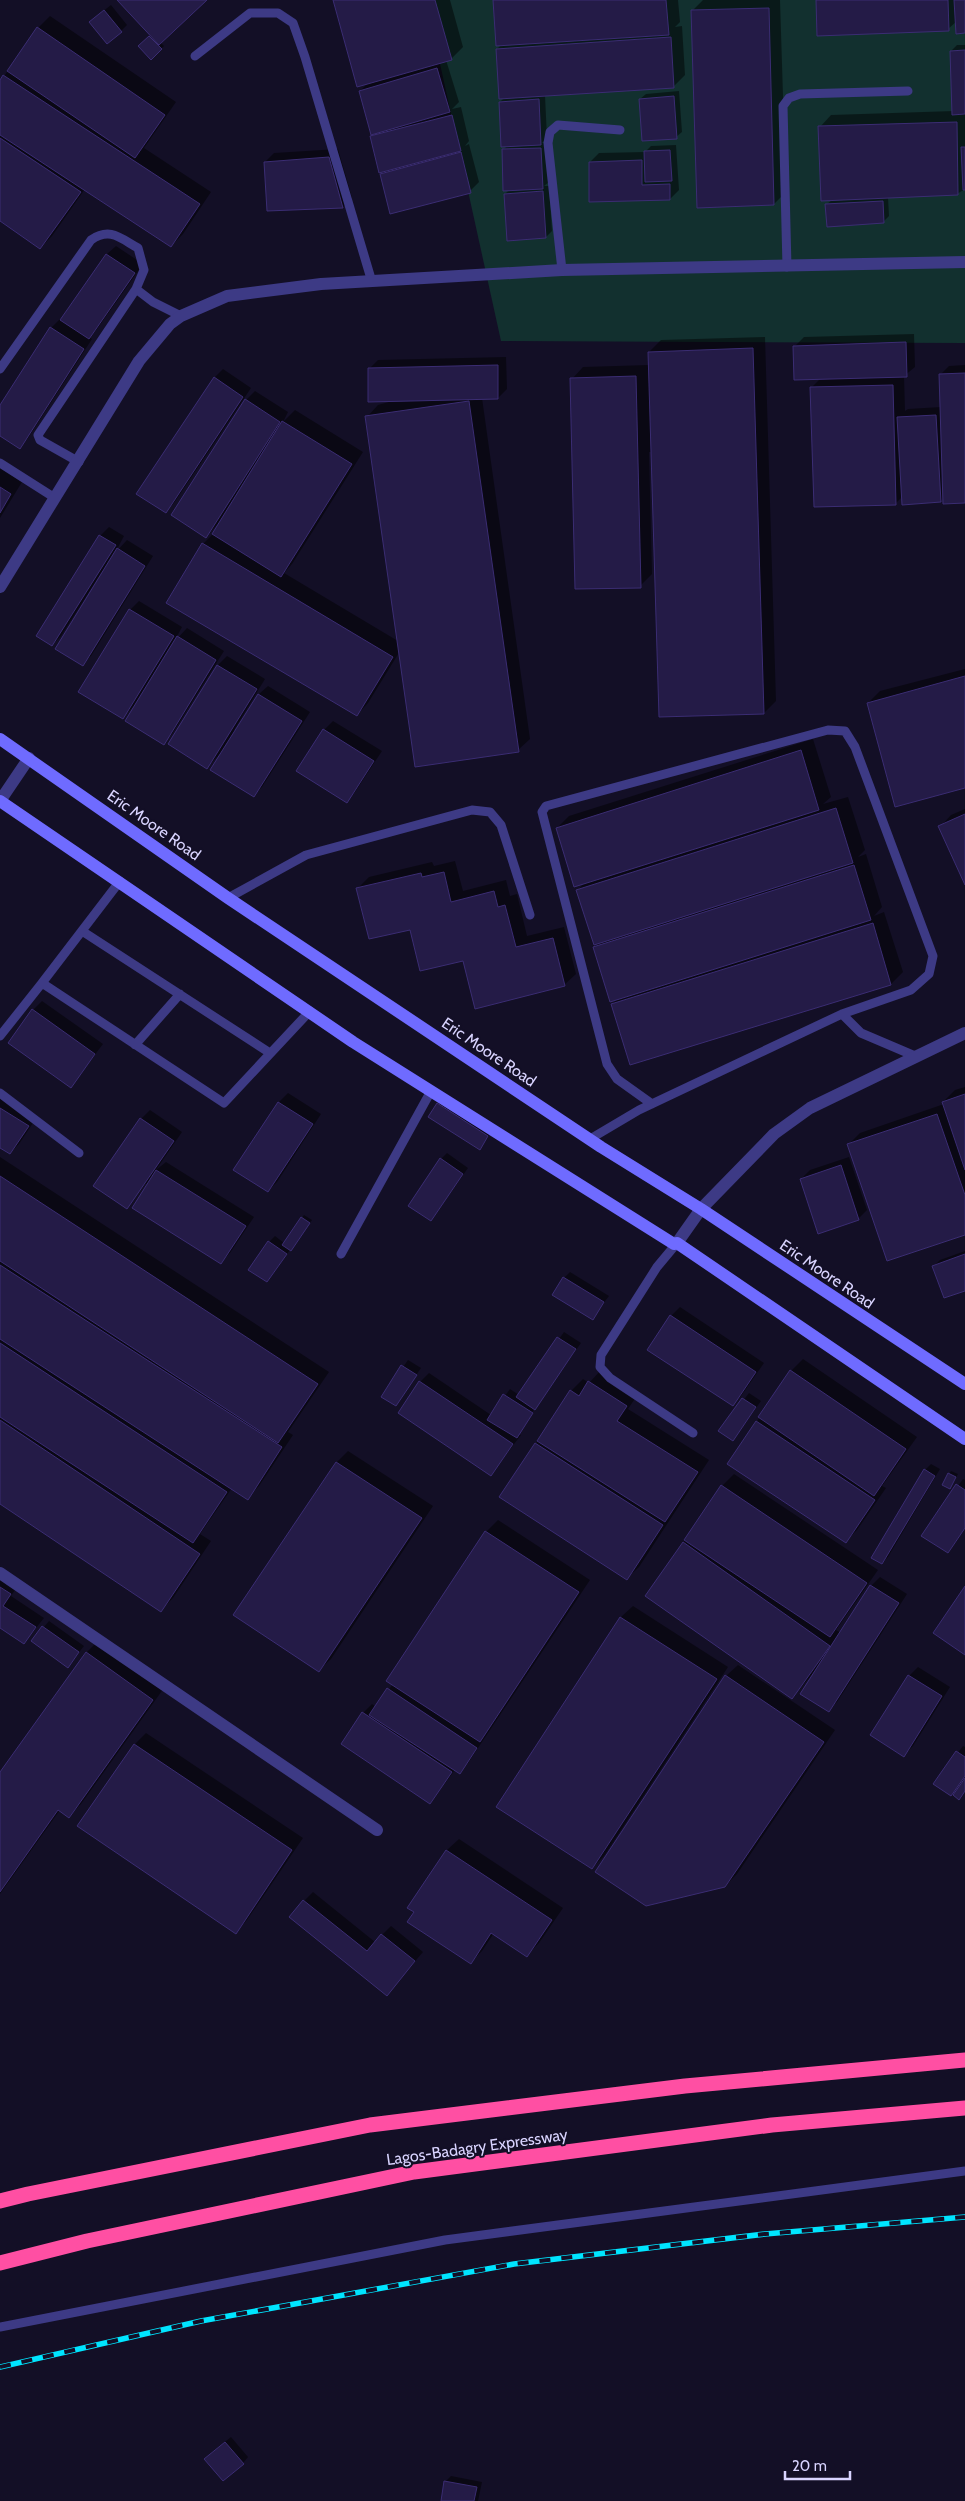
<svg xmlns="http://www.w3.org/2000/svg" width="965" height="2501" font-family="Cabin,sans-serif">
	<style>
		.green { fill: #12302f }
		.shadow { fill: #0007 }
		.building { fill: #241b47; stroke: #3b2d73 }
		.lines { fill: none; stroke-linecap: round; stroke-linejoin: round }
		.lane { stroke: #3d3a85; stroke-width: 9 }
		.street { stroke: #3d3a85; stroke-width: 12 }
		.secondary { stroke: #6f6bff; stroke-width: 12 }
		.highway { stroke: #ff4fa3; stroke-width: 15 }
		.rail-casing { stroke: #00e5ff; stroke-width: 5.5 }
		.rail { stroke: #130f26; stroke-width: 4; stroke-dasharray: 11; stroke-linecap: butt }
		.labels { text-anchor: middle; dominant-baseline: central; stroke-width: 4; stroke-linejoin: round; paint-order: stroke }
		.street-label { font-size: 16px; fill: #d9d4ff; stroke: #130f26 }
	</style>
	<rect width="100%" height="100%" fill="#130f26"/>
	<path class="green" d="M 426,0 L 965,0 L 965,343 L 501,341 Z"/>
	<path class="shadow" d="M 119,0 L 205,0 L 160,42 L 164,46 L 151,58 L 140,46 L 151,35 Z
		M 334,0 L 450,0 L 463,47 L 451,59 L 446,60 L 459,102 L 452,109 L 461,107 L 469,141 L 465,146 L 469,144 L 479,182 L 470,191 L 381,174 L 386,170 L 380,171 L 360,91 L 369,82 Z
		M 495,0 L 678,0 L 680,22 L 675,27 L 682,26 L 685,75 L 673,87 L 545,95 L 547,138 L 542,143 L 547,143 L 549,182 L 544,186 L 549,186 L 552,231 L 546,237 L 505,194 L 510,189 L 503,150 L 507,146 L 500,102 L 504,98 L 497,49 L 502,44 Z
		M 693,0 L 780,0 L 786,192 L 774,204 L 692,11 L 703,0 Z
		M 817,0 L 965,0 L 965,32 L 956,22 L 948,29 Z
		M 111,5 L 127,25 L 121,31 L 97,16 Z
		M 50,16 L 176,102 L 144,148 L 211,192 L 183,234 L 171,246 L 85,189 L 52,236 L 40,248 L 0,219 L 0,82 L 38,28 Z
		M 957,45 L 965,45 L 965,189 L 957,194 L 888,197 L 889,216 L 883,222 L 827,204 L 832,200 L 820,127 L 831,115 L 954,111 L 951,51 Z
		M 679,91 L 682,132 L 676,137 L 640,99 L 646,94 Z
		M 676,145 L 679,190 L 670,199 L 590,162 L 599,153 L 645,152 L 651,146 Z
		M 338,149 L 352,198 L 343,207 L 269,210 L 265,162 L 274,153 Z
		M 116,246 L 143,264 L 97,329 L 89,337 L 92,339 L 28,438 L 19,447 L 0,435 L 0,407 L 51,328 L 60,319 L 61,320 L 107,254 Z
		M 914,334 L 915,367 L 904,376 L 905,411 L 908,409 L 941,407 L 940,375 L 949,366 L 965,365 L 965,502 L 944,497 L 941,501 L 902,497 L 896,503 L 811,388 L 821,378 L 795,346 L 804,337 Z
		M 765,337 L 776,701 L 764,713 L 652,452 L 649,452 L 652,574 L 640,586 L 572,379 L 583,367 L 649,365 L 649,352 L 661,340 Z
		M 506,357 L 507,389 L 498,398 L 482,398 L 530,739 L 518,750 L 400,651 L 368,703 L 357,715 L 168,602 L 203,544 L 214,533 L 219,523 L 206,536 L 246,400 L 255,391 L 288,412 L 283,422 L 295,410 L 363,452 L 292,564 L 284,573 L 398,641 L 367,417 L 378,405 L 396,400 L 369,369 L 378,360 Z
		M 223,369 L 251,388 L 174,503 L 165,512 L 214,378 Z
		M 0,468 L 22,482 L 0,518 Z
		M 109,527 L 124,536 L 115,553 L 127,540 L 153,556 L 91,656 L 82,664 L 103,574 L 101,573 L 61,636 L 52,645 L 100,536 Z
		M 139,601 L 182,627 L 174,642 L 187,628 L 224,651 L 172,734 L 163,743 L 135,705 L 123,717 L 130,610 Z
		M 227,656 L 265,679 L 234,730 L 236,731 L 259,694 L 268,686 L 310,712 L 262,787 L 254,795 L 219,755 L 207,767 L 169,744 L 218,665 Z
		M 965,669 L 965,786 L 868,703 L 880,691 Z
		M 333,721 L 382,751 L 355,792 L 347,801 L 298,771 L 324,730 Z
		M 813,739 L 831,797 L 823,804 L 848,797 L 865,850 L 858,857 L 866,854 L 882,907 L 874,916 L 884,912 L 903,972 L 891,984 L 631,1064 L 612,1004 L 619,998 L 594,947 L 600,942 L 578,890 L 585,882 L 557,828 L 569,816 Z
		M 965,809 L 965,882 L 940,827 L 951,815 Z
		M 455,861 L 463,891 L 506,880 L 510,896 L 517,894 L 527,936 L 564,927 L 576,974 L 564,985 L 464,960 L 411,928 L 357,889 L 369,877 L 432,862 L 434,866 Z
		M 42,1001 L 103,1044 L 71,1086 L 33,1010 Z
		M 965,1087 L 965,1233 L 848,1145 L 860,1133 L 944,1104 L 943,1102 L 955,1090 Z
		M 0,1093 L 37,1117 L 19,1144 L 10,1153 L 0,1146 Z
		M 288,1093 L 321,1114 L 277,1182 L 268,1191 L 235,1170 L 279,1102 Z
		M 444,1098 L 493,1130 L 479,1148 L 438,1104 Z
		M 150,1110 L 182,1132 L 156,1170 L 166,1162 L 254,1217 L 230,1253 L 221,1262 L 146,1183 L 126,1207 L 95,1186 L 141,1119 Z
		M 447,1153 L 468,1168 L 431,1220 L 441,1159 Z
		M 0,1157 L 329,1372 L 288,1432 L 293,1435 L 259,1486 L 247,1498 L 232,1488 L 200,1534 L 211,1541 L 173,1598 L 161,1610 L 0,1503 Z
		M 849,1157 L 867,1210 L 858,1219 L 801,1179 L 810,1170 Z
		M 304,1215 L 312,1220 L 267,1281 L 269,1242 L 275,1236 L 284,1243 Z
		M 965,1251 L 965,1289 L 934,1266 L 940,1260 Z
		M 570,1272 L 609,1296 L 592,1318 L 564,1278 Z
		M 680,1307 L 764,1363 L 741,1396 L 732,1404 L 671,1316 Z
		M 564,1332 L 581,1343 L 536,1406 L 519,1434 L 521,1435 L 491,1474 L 420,1382 L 429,1373 L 491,1415 L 510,1389 L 519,1395 Z
		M 803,1359 L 917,1437 L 882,1486 L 886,1488 L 857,1530 L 846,1541 L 729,1463 L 791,1371 Z
		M 408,1360 L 421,1368 L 396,1404 L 383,1396 Z
		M 601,1370 L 638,1394 L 628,1409 L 709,1460 L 639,1567 L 627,1578 L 501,1497 L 571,1391 L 583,1379 L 589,1383 Z
		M 749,1393 L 761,1401 L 733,1440 L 720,1431 Z
		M 348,1451 L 433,1506 L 331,1659 L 319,1670 L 234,1615 L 337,1462 Z
		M 931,1464 L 940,1469 L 888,1557 L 882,1563 L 925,1470 Z
		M 951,1471 L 958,1474 L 950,1488 L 949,1474 Z
		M 734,1474 L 878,1570 L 836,1630 L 841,1633 L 871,1586 L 880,1577 L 907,1594 L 837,1702 L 828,1710 L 811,1676 L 792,1697 L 683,1543 L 722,1486 Z
		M 963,1479 L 965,1480 L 965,1529 L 948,1552 L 923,1536 Z
		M 498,1520 L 590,1580 L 468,1763 L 459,1772 L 455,1770 L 430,1803 L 363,1713 L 372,1704 L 376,1707 L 393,1684 L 388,1681 L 486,1532 Z
		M 0,1572 L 19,1584 L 11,1596 L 44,1618 L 24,1643 L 0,1627 Z
		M 633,1606 L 728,1667 L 604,1856 L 592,1868 L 621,1617 Z
		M 49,1621 L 84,1646 L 68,1666 L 33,1640 Z
		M 98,1641 L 164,1688 L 81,1804 L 69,1816 L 60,1810 L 0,1894 L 0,1774 L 86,1653 Z
		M 738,1665 L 835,1730 L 737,1874 L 725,1886 L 726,1676 Z
		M 918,1667 L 950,1687 L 913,1746 L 904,1755 L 909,1676 Z
		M 146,1733 L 303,1838 L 247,1920 L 236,1932 L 79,1826 L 135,1744 Z
		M 963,1746 L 965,1747 L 965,1791 L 959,1786 L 951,1794 L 935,1783 Z
		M 459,1839 L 563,1908 L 539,1943 L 527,1955 L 494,1933 L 482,1951 L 470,1963 L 409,1908 L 447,1850 Z
		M 313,1892 L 375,1942 L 391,1926 L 423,1952 L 387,1994 L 304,1901 Z
		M 231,2437 L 248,2457 L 243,2463 L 211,2453 Z
		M 451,2476 L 482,2482 L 478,2501 L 442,2501 L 445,2482 Z"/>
	<path class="building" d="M 117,0 L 207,0 L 159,45 Z
		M 333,0 L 435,0 L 452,60 L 357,87 Z
		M 493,0 L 666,0 L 669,35 L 496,46 Z
		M 816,0 L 948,0 L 949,31 L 817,36 Z
		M 954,0 L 965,0 L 965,33 L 956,34 Z
		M 769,8 L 774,205 L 697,208 L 691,10 Z
		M 104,10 L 122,32 L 107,44 L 89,22 Z
		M 37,27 L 165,115 L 135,158 L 7,71 Z
		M 149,36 L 162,49 L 151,60 L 138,46 Z
		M 671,37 L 674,88 L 499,99 L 496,49 Z
		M 965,50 L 965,114 L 952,115 L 950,51 Z
		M 437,68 L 450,112 L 371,135 L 359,91 Z
		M 3,75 L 200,204 L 171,247 L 0,135 L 0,80 Z
		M 674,96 L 677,139 L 642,141 L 639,99 Z
		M 539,99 L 541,145 L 501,147 L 499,102 Z
		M 452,115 L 461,151 L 379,173 L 370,136 Z
		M 957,122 L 958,195 L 821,201 L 818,126 Z
		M 0,138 L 81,192 L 40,249 L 0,221 Z
		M 961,147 L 965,147 L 965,190 L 963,190 Z
		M 541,148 L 543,189 L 503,191 L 502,149 Z
		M 670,150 L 672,181 L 645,182 L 644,151 Z
		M 461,152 L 471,193 L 390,214 L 380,174 Z
		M 329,157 L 343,208 L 267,211 L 264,162 Z
		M 642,160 L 642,185 L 670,184 L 670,200 L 589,202 L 589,162 Z
		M 543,191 L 546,238 L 507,241 L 504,194 Z
		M 883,201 L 884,223 L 827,227 L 825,204 Z
		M 106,254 L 135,273 L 89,339 L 60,320 Z
		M 50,327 L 84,349 L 20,449 L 0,436 L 0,405 Z
		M 906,342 L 907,377 L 794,380 L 793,346 Z
		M 753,348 L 764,714 L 659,717 L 648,352 Z
		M 498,365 L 498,399 L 368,402 L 368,368 Z
		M 965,373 L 965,503 L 943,504 L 939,374 Z
		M 636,376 L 641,588 L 575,589 L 570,378 Z
		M 214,377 L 243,397 L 166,513 L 136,494 Z
		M 893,385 L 896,505 L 814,507 L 810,387 Z
		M 245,399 L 280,422 L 206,538 L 171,515 Z
		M 469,401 L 519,752 L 415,767 L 365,416 Z
		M 936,415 L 941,502 L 902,505 L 897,417 Z
		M 282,421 L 352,464 L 281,577 L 212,534 Z
		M 0,487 L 11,494 L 0,513 Z
		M 99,535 L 116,545 L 52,646 L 36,636 Z
		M 202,543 L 393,657 L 357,716 L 166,603 Z
		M 117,548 L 145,566 L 83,666 L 55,649 Z
		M 129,609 L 174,636 L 123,719 L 78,692 Z
		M 177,636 L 216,660 L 164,745 L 125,721 Z
		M 217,665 L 257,689 L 207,769 L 168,744 Z
		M 965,676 L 965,788 L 895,807 L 867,703 Z
		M 258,694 L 302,721 L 254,797 L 210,770 Z
		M 323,729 L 374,761 L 347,803 L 296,771 Z
		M 801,750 L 819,810 L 574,887 L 556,828 Z
		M 836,808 L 853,863 L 594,945 L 576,890 Z
		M 965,814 L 965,885 L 938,826 Z
		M 854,865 L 871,920 L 610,1002 L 593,947 Z
		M 444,872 L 451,902 L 494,891 L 498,907 L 505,905 L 516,947 L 553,938 L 565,986 L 475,1009 L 463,961 L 420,971 L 410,930 L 369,939 L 356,888 L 421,873 L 422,877 Z
		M 873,923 L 891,985 L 630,1065 L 611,1004 Z
		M 32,1009 L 95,1054 L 71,1088 L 8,1043 Z
		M 965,1094 L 965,1170 L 942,1102 Z
		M 278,1102 L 313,1124 L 268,1192 L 233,1170 Z
		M 437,1103 L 488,1136 L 480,1150 L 428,1117 Z
		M 0,1108 L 29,1126 L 10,1154 L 0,1148 Z
		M 937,1114 L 965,1195 L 965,1235 L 887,1261 L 847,1144 Z
		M 140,1118 L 174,1141 L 127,1209 L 93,1186 Z
		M 440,1158 L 463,1174 L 431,1221 L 408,1206 Z
		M 841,1165 L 859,1220 L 818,1234 L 800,1179 Z
		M 156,1170 L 246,1226 L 221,1264 L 132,1208 Z
		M 0,1176 L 318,1384 L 278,1443 L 0,1261 Z
		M 301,1217 L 310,1223 L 291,1251 L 282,1245 Z
		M 268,1241 L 287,1254 L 267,1282 L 248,1270 Z
		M 965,1254 L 965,1291 L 944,1298 L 932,1266 Z
		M 0,1265 L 282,1447 L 248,1500 L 0,1339 Z
		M 563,1277 L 604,1302 L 593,1320 L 552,1295 Z
		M 670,1315 L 756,1372 L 733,1406 L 647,1350 Z
		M 557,1337 L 576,1349 L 535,1410 L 516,1397 Z
		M 0,1343 L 227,1492 L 193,1543 L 0,1417 Z
		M 401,1365 L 417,1375 L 396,1406 L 381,1397 Z
		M 790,1370 L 906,1449 L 874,1496 L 758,1417 Z
		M 419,1381 L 513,1444 L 491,1476 L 398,1413 Z
		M 588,1381 L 627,1406 L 617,1421 L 698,1472 L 665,1522 L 537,1441 L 570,1390 L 579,1396 Z
		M 503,1394 L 533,1413 L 517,1438 L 487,1420 Z
		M 742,1398 L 756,1407 L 733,1441 L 718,1431 Z
		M 0,1420 L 200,1554 L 161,1612 L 0,1504 Z
		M 756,1421 L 875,1500 L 846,1543 L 727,1464 Z
		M 535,1443 L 663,1525 L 627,1580 L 499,1497 Z
		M 336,1462 L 422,1518 L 319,1672 L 233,1615 Z
		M 924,1469 L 935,1476 L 882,1564 L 871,1558 Z
		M 948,1473 L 956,1477 L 950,1489 L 942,1485 Z
		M 956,1484 L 965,1490 L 965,1528 L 948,1553 L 921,1536 Z
		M 721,1485 L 867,1583 L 830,1637 L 684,1540 Z
		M 485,1531 L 579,1592 L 480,1742 L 386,1681 Z
		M 683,1542 L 830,1646 L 792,1699 L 645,1596 Z
		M 870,1585 L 899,1603 L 829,1712 L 800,1694 Z
		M 965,1586 L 965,1655 L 933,1633 Z
		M 0,1587 L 11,1594 L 3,1606 L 36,1627 L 24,1644 L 0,1628 Z
		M 620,1617 L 717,1679 L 592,1869 L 496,1807 Z
		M 42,1626 L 79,1652 L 68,1668 L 31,1641 Z
		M 86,1652 L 153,1700 L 69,1818 L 58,1810 L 0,1892 L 0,1772 Z
		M 725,1675 L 824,1742 L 725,1887 L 646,1906 L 595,1872 Z
		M 908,1675 L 942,1696 L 904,1757 L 870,1735 Z
		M 387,1688 L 477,1748 L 460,1774 L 369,1715 Z
		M 362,1712 L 452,1772 L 430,1804 L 341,1744 Z
		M 134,1744 L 292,1850 L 236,1934 L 77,1826 Z
		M 956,1751 L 965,1757 L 965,1776 L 951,1796 L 933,1784 Z
		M 965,1778 L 965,1791 L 959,1800 L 953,1795 Z
		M 446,1850 L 552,1920 L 527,1957 L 491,1933 L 471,1964 L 407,1922 L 414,1912 L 407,1908 Z
		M 303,1900 L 367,1951 L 381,1934 L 415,1961 L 387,1996 L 289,1917 Z
		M 225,2442 L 244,2464 L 223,2481 L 204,2459 Z
		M 444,2481 L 477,2487 L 474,2501 L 441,2501 Z"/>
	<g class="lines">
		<path class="lane" d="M 195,56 L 250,13 L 278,13 L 293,23 L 305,57 L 372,282
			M 787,267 L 783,106 L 789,98 L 800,94 L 908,91
			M 562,270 L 548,143 L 550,132 L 558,125 L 620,130
			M 136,289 L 153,302 L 181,316
			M 0,369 L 91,240 C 110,227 120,238 138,248 L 144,270 L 136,289 L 38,435 L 40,440 L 79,462
			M 0,463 L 55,498
			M 120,881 L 42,983 L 224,1103 L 310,1011
			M 228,898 L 306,855 L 472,810 L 490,812 L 501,825 L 530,915
			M 82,931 L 270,1053
			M 842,1014 L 861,1033 L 915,1056
			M 0,1036 L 42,983
			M 135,1045 L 180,994
			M 0,1093 L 79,1153
			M 590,1139 L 639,1110 L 842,1014 L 911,990 L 929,974 L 933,956 L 855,747 L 845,731 L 828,730 L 546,806 L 542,812 L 607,1064 L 617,1079 L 652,1104
			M 677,1243 L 657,1267 L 601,1355 L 600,1367 L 610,1378 L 693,1433
			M 341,1254 L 431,1091
			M 0,2327 L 445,2240 L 965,2171"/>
		<path class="street" d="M 0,587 L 139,361 L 170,324 L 181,316 L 227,296 L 321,284 L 562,270 L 965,262
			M 0,801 L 29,758
			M 677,1243 L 701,1209 L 774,1134 L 810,1108 L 965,1033
			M 0,1573 L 377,1830"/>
		<path class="secondary" d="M 0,739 L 228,898 L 601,1147 L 701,1209 L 965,1384
			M 0,801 L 353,1042 L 674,1244 L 677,1243 L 965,1439"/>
		<path class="highway" d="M 0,2201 L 28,2194 L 370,2125 L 685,2086 L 965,2060
			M 0,2263 L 87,2241 L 414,2172 L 772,2125 L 965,2108"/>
		<g class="rail-casing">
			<path id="rail" d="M 0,2367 L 201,2321 L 514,2264 L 765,2234 L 965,2217"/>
		</g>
		<use href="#rail" class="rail"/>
	</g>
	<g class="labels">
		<g class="street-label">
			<text transform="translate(154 825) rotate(35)">Eric Moore Road</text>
			<text transform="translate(489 1052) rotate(34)">Eric Moore Road</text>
			<text transform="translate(827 1274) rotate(34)">Eric Moore Road</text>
			<text transform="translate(477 2147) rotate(-8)">Lagos-Badagry Expressway</text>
		</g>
	</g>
	<path d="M785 2471v8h65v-8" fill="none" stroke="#d9d4ff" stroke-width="2.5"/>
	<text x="792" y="2471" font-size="15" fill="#d9d4ff" stroke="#130f26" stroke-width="4" paint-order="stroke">20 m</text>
</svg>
